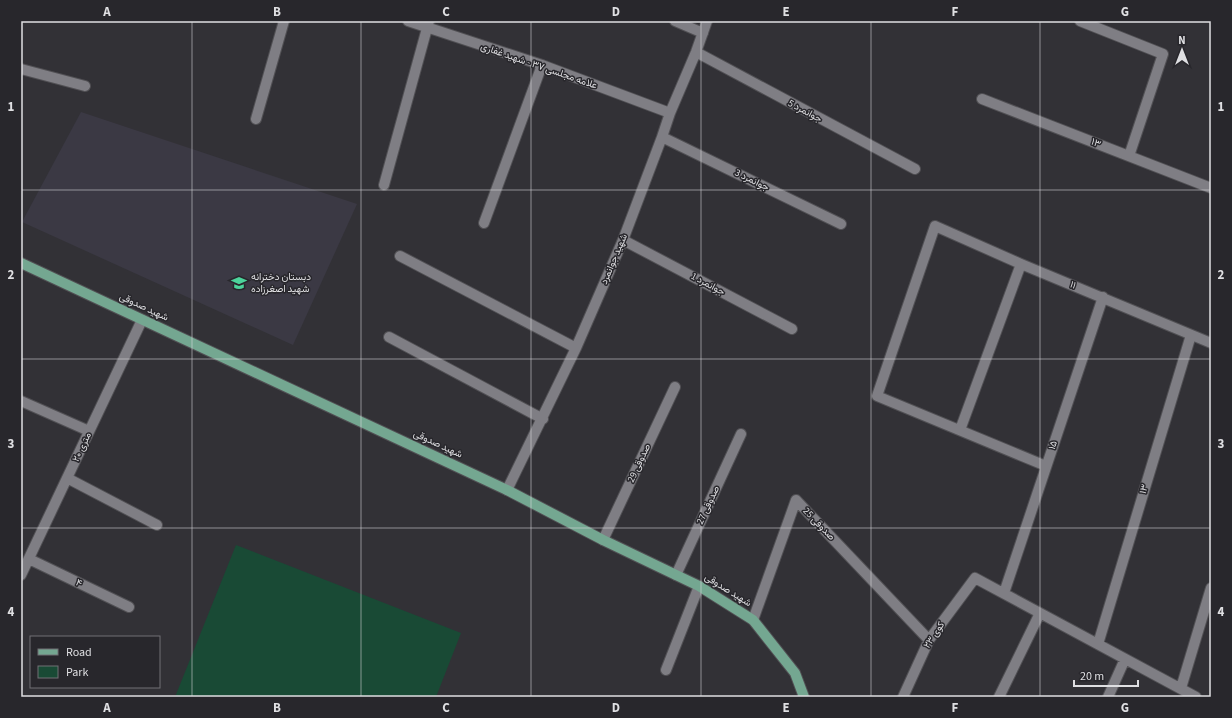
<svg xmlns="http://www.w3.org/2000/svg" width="1232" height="718" font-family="'Source Sans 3',Vazirmatn,sans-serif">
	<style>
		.built { fill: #3b3944 }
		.green { fill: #194a35 }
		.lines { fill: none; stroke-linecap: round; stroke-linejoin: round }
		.minor-casing { stroke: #515054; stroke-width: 12 }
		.major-casing { stroke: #515054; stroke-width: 12 }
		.minor { stroke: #7f7e84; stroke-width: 10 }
		.major { stroke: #74a791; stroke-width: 10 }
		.grid { fill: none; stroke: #dfdfe2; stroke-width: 1; stroke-opacity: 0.55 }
		.labels { text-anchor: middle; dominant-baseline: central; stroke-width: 3; stroke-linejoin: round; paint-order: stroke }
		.street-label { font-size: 10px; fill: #dfdfe2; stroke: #28272c }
		.poi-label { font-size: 10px; fill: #dfdfe2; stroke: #28272c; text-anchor: start }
		.neatline { fill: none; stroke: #dfdfe2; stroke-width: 1.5 }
		.grid-label { font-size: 13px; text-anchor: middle; font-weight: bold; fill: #dfdfe2 }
	</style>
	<rect width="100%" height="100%" fill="#323136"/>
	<path class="built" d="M 81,112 L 357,204 L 293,345 L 22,222 Z"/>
	<path class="green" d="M 236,545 L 461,633 L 436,697 L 175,697 Z"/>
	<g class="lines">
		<g class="minor-casing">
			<path id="minor" d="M 408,21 L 542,65 L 670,113
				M 675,21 L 703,33
				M 1080,21 L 1163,54 L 1129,156
				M 696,52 L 915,169
				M 21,69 L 85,86
				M 982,99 L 1211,188
				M 256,119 L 284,21
				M 662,137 L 841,224
				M 384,185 L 429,21
				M 484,223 L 542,65
				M 623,240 L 792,329
				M 400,256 L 576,348
				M 389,337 L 543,419
				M 21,401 L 89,431
				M 960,430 L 1021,264
				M 1046,466 L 877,396 L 935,226 L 1021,264 L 1211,343
				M 67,478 L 157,525
				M 507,490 L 576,348 L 623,240 L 662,137 L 670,113 L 696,52 L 707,21
				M 603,540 L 675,387
				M 29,559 L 129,607
				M 21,575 L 142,320
				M 676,575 L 741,434
				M 1004,593 L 1103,297
				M 753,620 L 796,500 L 929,640
				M 1098,644 L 1191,335
				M 666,670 L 699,586
				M 1181,688 L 1211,588
				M 903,697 L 929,640 L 975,578 L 1196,697
				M 999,697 L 1040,613
				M 1108,697 L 1125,659"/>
		</g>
		<g class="major-casing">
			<path id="major" d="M 21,263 L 507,490 L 603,540 L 699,586 L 753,620 L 795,673 L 804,697"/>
		</g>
		<use href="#minor" class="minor"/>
		<use href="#major" class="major"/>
	</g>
	<path class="grid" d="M 192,21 L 192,697M 361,21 L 361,697M 531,21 L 531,697M 701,21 L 701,697M 871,21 L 871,697M 1040,21 L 1040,697M 21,190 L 1211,190M 21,359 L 1211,359M 21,528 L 1211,528"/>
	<defs>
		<g id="school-bare" transform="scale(1.2)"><path d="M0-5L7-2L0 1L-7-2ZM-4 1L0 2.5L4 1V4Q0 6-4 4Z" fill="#4cd39b" stroke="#28272c" stroke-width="2.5" paint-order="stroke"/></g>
	</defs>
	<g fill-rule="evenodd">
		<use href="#school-bare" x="239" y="283"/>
	</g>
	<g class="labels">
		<g class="street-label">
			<text transform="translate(539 66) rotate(19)">علامه مجلسی ۳۷ - شهید غفاری</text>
			<text transform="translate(805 111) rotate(28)">جوانمرد 5</text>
			<text transform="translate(1096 143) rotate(21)">۱۳</text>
			<text transform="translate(752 180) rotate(26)">جوانمرد 3</text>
			<text transform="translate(614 259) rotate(-67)">شهید جوانمرد</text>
			<text transform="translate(708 284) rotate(28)">جوانمرد 1</text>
			<text transform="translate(1073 285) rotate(22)">۱۱</text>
			<text transform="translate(144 307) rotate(25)">شهید صدوقی</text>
			<text transform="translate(438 444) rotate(25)">شهید صدوقی</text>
			<text transform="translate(1053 445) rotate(-71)">۱۵</text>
			<text transform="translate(82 447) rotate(-65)">۲۰ متری</text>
			<text transform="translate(639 463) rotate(-65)">صدوقی 29</text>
			<text transform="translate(1144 489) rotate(-73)">۱۳</text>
			<text transform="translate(708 505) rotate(-65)">صدوقی 27</text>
			<text transform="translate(819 524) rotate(46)">صدوقی 25</text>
			<text transform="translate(79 583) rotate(26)">۴</text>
			<text transform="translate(728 590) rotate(32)">شهید صدوقی</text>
			<text transform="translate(934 635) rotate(-57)">کوی ۲۳</text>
		</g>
		<g class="poi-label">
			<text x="251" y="277">دبستان دخترانه<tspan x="251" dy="12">شهید اصغرزاده</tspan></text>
		</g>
	</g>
	<rect width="1232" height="718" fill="none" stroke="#28272c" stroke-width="44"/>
	<rect x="30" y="636" width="130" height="52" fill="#28272c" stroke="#717175"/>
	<rect x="38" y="649" width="20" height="6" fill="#74a791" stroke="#717175"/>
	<text x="66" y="656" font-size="12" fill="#dfdfe2">Road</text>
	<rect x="38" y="666" width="20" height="12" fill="#194a35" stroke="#717175"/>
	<text x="66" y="676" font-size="12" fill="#dfdfe2">Park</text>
	<g transform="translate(1182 50)" stroke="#28272c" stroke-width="3" paint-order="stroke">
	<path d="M0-3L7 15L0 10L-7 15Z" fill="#dfdfe2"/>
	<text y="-6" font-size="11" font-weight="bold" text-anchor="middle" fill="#dfdfe2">N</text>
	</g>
	<path d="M1074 680v6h64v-6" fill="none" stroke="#dfdfe2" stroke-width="2"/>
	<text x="1080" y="680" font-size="12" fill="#dfdfe2" stroke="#28272c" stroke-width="3" paint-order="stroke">20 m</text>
	<rect x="22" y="22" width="1188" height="674" class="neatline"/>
	<g class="grid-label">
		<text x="107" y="16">A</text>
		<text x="277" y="16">B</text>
		<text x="446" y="16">C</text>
		<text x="616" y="16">D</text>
		<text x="786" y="16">E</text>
		<text x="955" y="16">F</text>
		<text x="1125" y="16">G</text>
		<text x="11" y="111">1</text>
		<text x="1221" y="111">1</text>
		<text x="11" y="279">2</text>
		<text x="1221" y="279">2</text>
		<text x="11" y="448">3</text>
		<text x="1221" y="448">3</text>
		<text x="11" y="616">4</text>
		<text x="1221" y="616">4</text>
		<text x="107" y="712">A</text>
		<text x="277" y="712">B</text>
		<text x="446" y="712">C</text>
		<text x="616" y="712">D</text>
		<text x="786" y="712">E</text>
		<text x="955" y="712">F</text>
		<text x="1125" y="712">G</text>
	</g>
</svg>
